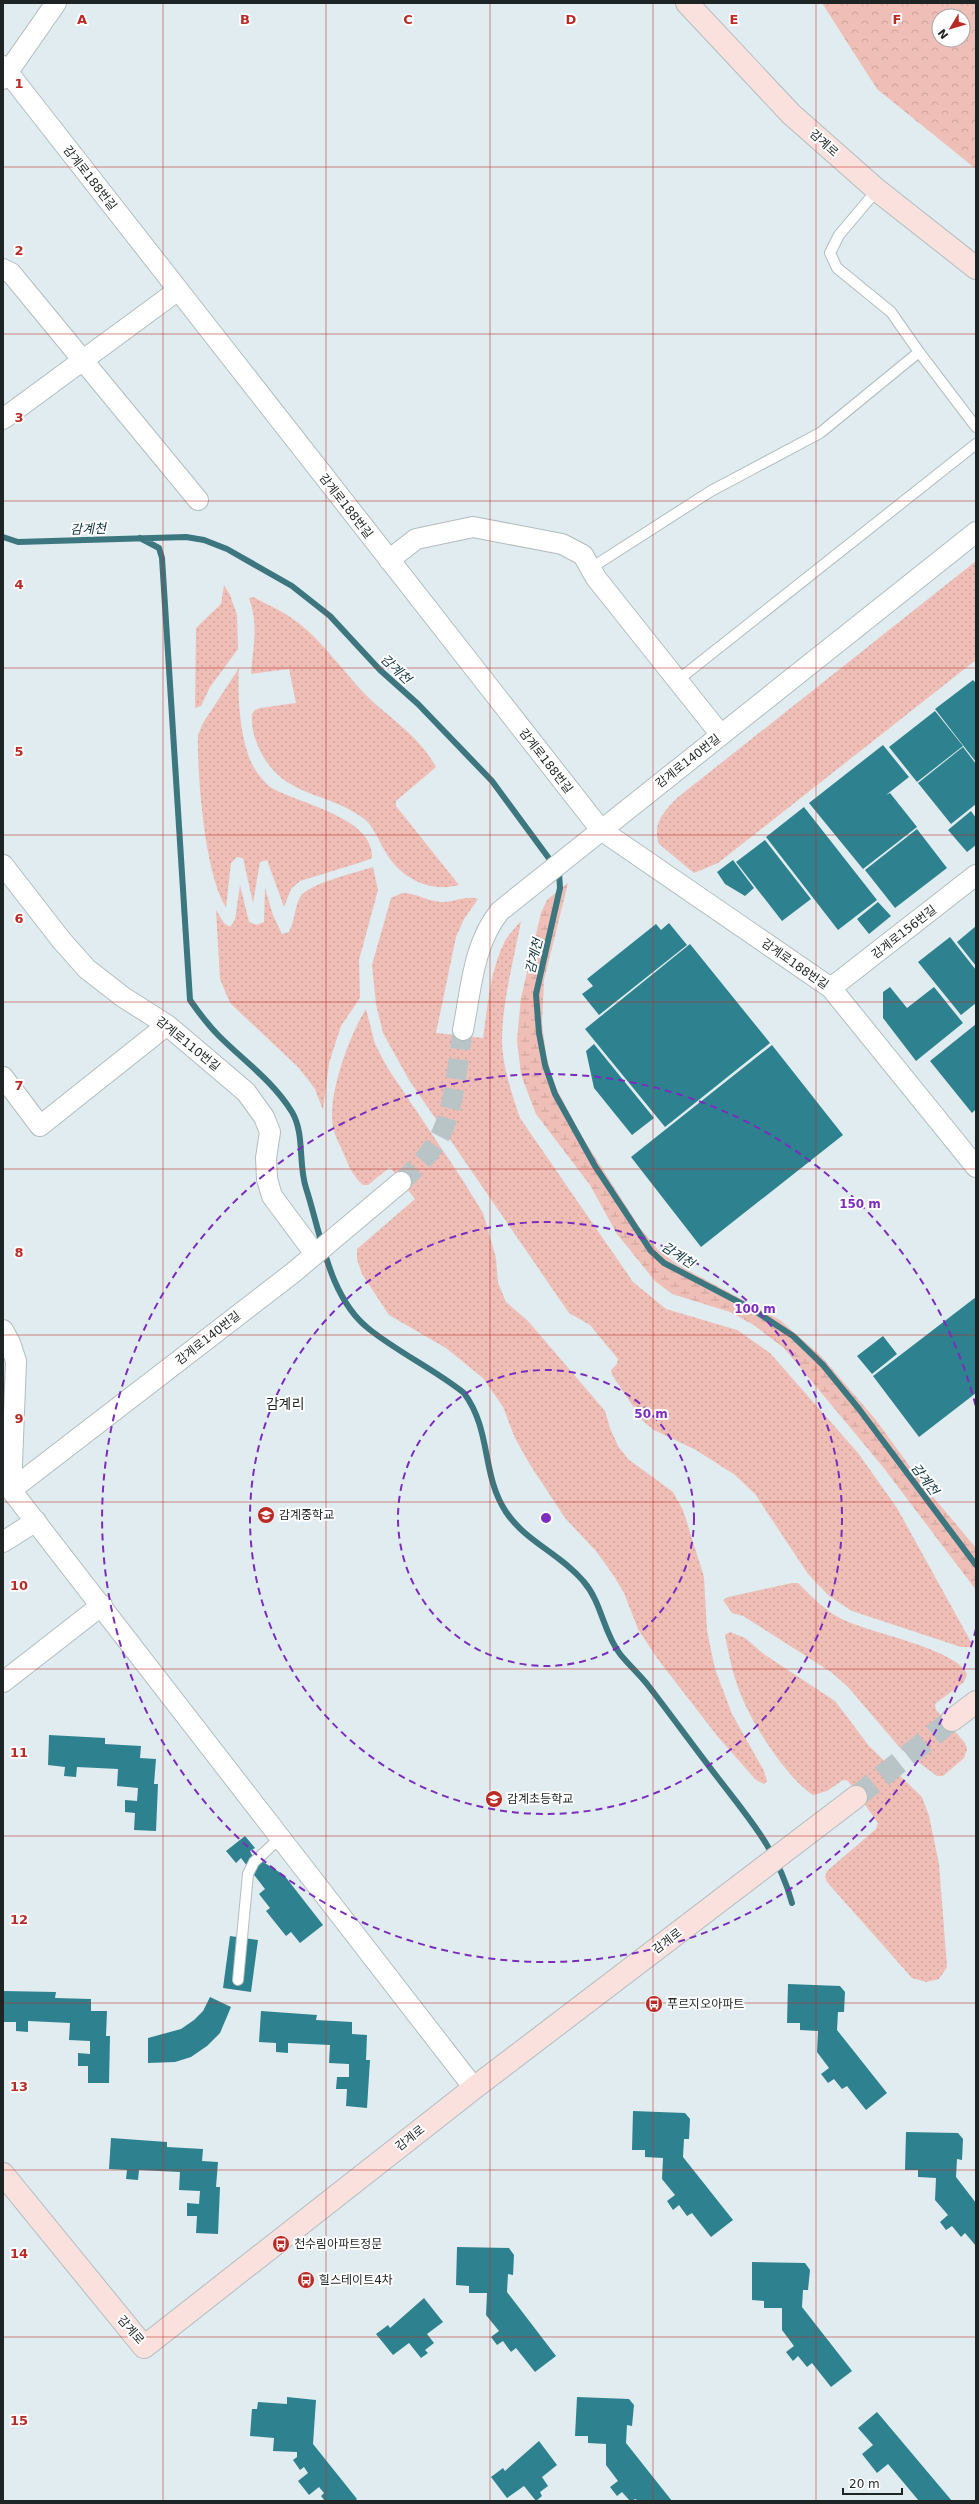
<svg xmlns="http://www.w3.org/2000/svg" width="979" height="2504" font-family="'DejaVu Sans','Noto Sans KR',sans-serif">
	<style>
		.grass { fill: url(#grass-dots) }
		.forest { fill: url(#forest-crowns); fill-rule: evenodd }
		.wetland { fill: url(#wetland-marsh) }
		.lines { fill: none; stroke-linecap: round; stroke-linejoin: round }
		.stream { stroke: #3c767f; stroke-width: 6 }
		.building { fill: #2e828f }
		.street-tunnel { stroke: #b9c4c6; stroke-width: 20; stroke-dasharray: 20 10; stroke-linecap: butt }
		.secondary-tunnel { stroke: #b9c4c6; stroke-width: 22; stroke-dasharray: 22 11; stroke-linecap: butt }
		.lane-casing { stroke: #b1bdbf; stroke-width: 12 }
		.street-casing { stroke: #b1bdbf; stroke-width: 22 }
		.secondary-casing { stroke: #b1bdbf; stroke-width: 24 }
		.lane { stroke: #fff; stroke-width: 10 }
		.street { stroke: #fff; stroke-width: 20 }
		.secondary { stroke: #fbe1de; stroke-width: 22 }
		.grid { fill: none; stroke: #ba2b26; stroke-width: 1; stroke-opacity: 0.55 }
		.ring { fill: none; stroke: #7b2cbf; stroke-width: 2; stroke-dasharray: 7 5 }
		.labels { text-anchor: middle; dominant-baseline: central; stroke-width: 4; stroke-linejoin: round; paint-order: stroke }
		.street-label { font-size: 12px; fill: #1e2323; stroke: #fff }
		.poi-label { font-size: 12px; fill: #1e2323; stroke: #fff; text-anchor: start }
		.water-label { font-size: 13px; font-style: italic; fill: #0e353c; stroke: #fff }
		.quarter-label { font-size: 14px; fill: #1e2323; stroke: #fff }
		.grid-label { font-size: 13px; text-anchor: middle; font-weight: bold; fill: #ba2b26; stroke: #fff; stroke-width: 4; stroke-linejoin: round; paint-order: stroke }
		.centre { fill: #7b2cbf; stroke: #fff; stroke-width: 2 }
		.ring-label { font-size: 12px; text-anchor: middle; font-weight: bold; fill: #7b2cbf; stroke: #fff; stroke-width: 4; stroke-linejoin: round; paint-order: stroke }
	</style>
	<defs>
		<pattern id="grass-dots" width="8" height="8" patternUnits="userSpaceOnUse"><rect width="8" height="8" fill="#eebeb7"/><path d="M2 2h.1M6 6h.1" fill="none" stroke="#cca39d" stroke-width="1.8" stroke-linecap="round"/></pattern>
		<pattern id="forest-crowns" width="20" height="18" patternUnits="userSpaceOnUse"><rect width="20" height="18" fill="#eebeb7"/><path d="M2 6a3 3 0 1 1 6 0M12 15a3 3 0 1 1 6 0" fill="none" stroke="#cca39d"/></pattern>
		<pattern id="wetland-marsh" width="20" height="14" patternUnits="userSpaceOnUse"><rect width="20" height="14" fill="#eebeb7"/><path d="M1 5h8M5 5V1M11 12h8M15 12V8" fill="none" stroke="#cca39d"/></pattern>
	</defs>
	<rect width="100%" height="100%" fill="#e0ecef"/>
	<path class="grass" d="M 976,561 L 976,660 L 718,863 L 694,873 L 659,844 C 652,823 664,812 677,798 Z
		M 224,585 L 230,595 L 237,615 L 238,649 L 210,687 L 201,706 L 195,708 L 196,628 L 221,604 Z
		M 253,597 C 266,604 280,610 293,619 C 323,640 344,674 371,700 C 394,721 421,739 436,767 L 396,801 L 396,806 L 459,885 C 429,893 400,878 385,851 C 378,840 374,826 363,818 C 325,790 280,798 258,746 C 254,737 251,725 252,714 L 255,710 L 260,708 L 296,703 L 289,669 L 251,674 C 253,646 259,626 249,598 Z
		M 239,668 C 237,695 240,753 259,775 C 262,779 267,785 272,788 C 299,804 374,817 372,858 L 365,861 L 300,881 L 291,889 L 284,907 L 267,860 L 260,862 L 253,903 L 243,858 L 237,857 L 231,863 L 226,907 C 205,876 197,775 198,735 L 203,723 Z
		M 373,867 L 378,890 L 359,960 L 360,998 L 341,1026 L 329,1063 L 323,1110 L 315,1089 L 299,1068 L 230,1003 L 220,979 L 216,910 L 224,923 L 230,927 L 235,920 L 240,885 L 249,922 L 257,925 L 264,922 L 265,888 L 273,915 L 282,934 L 289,932 C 295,921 294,909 300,897 C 307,884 358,872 373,867 Z
		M 402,893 C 416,893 427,901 441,902 C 453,903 466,895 478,899 L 464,919 L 456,937 L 436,1033 L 483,1038 C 488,1006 490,970 505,941 C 509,934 516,927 521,921 C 514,960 498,1017 503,1055 C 506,1077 513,1097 520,1118 L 633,1282 L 666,1309 L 737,1330 L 770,1353 L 858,1453 L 897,1508 L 971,1642 L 971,1647 L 961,1647 L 852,1611 L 829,1596 L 808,1574 L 755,1494 L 735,1475 L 696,1450 L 654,1430 L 643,1421 L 612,1375 L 611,1370 L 617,1364 L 618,1359 L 590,1325 L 569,1313 L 409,1080 L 383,1033 L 376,1004 L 372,965 L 391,898 Z
		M 366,1009 L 375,1044 L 387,1067 L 462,1179 L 483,1213 L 496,1258 L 498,1283 L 506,1302 L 528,1321 L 605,1411 L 610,1428 L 618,1446 L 628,1459 L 673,1492 L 683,1510 L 704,1577 L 707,1631 L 715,1669 L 732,1714 L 764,1771 L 767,1781 L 764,1784 L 756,1780 L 718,1737 L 657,1658 L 638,1629 L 624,1593 L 614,1576 L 596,1551 L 565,1518 L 529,1463 L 515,1438 L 503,1407 L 483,1378 L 446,1348 L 389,1315 L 362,1274 L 357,1259 L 357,1249 L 415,1199 L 390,1167 L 368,1185 L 363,1185 C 354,1178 348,1165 344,1154 C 340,1145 334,1135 333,1126 C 327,1096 350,1034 366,1009 Z
		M 792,1583 L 798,1583 C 811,1596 824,1610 840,1618 C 867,1633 956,1648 967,1674 L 964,1682 L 935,1704 L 936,1710 L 965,1743 L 967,1749 L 964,1758 L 943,1776 L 937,1776 L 901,1749 L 848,1687 L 831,1672 L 743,1616 L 732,1613 L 723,1600 L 728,1597 Z
		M 730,1632 L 745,1638 L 765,1655 L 835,1701 L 869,1746 L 922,1797 L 929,1816 L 939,1864 L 947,1967 L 939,1979 L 926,1982 L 912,1978 L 827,1882 L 825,1877 L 827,1871 L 876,1829 L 878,1823 L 848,1781 L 843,1780 L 827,1791 L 813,1795 C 788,1779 755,1728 743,1700 C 734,1680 729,1656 725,1635 Z"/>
	<path class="forest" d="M 822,3 L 976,3 L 976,169 L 877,89 ZM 939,16 L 963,16 L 963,40 L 939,40 Z"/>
	<path class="wetland" d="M 568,883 L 544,980 L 542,1024 L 546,1054 L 553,1082 L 581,1135 L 640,1228 L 658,1250 L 678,1265 L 780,1320 L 821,1356 L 876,1420 L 924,1486 L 976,1548 L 976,1590 L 883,1467 L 784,1348 L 754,1325 L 730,1312 L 672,1294 L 655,1281 L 617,1234 L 590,1185 L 536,1114 L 521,1075 L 517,1040 L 521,998 L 541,913 L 547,900 Z"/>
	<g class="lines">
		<path class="stream" d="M 3,537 L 18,542 L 186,537 L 204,540 L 227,549 L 292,586 L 330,616 L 380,670 L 418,704 L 492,781 L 559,872 L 560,888 L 536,994 L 539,1033 L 545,1065 L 555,1094 L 595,1166 L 651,1251 L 664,1263 L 752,1309 L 793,1336 L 823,1365 L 859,1409 L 976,1565
			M 140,538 L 159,548 L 162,558 L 190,1000 C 199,1013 208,1025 219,1036 C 244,1061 273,1081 292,1112 C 305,1134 298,1164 306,1188 C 321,1234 329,1298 369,1329 C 399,1353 434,1369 464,1393 C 492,1431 481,1474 506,1512 C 526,1542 561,1554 584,1582 C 602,1603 603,1632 620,1654 C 628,1664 638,1673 647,1684 C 671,1715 694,1747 718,1778 C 750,1820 778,1851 792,1903"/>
	</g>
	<path class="building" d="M 973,680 L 976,683 L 976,762 L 935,709 Z
		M 935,711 L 963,746 L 917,782 L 889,747 Z
		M 883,745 L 909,777 L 886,795 L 890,793 L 917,827 L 863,869 L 809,803 Z
		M 963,747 L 976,764 L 976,804 L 951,824 L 918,783 Z
		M 804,807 L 877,900 L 838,930 L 766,837 Z
		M 971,811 L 976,818 L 976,845 L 967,852 L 948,830 Z
		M 917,829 L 947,868 L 895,908 L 865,870 Z
		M 765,840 L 811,899 L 782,921 L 736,862 Z
		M 733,860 L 754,888 L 745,896 L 725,884 L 717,872 Z
		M 878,902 L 891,916 L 869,934 L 857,919 Z
		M 669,923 L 687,945 L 599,1015 L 582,994 L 593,986 L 587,979 L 656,924 L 661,930 Z
		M 976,926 L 976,966 L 957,942 Z
		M 950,937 L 976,970 L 976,1003 L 961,1015 L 918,962 Z
		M 690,944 L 770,1043 L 665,1127 L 585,1029 Z
		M 890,987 L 907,1008 L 934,987 L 963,1023 L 916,1061 L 883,1018 L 883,992 Z
		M 976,1024 L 976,1109 L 972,1113 L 930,1061 Z
		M 594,1044 L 654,1118 L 632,1135 L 594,1088 L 586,1051 Z
		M 772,1045 L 843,1135 L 701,1247 L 631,1157 Z
		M 976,1297 L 976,1393 L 919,1437 L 873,1376 Z
		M 883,1336 L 897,1354 L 872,1374 L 857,1356 Z
		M 49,1735 L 105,1738 L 105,1744 L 141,1746 L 140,1758 L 156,1759 L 154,1784 L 158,1784 L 156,1831 L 134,1830 L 135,1813 L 125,1812 L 125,1800 L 137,1801 L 138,1788 L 117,1786 L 118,1769 L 77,1767 L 76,1777 L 64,1776 L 65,1767 L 48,1765 Z
		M 245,1836 L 255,1848 L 250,1851 L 252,1855 L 284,1875 L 323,1925 L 300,1943 L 291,1932 L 286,1936 L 266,1911 L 270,1908 L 259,1894 L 265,1889 L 241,1858 L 236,1863 L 226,1851 Z
		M 230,1936 L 258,1940 L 251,1992 L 223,1988 Z
		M 788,1984 L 840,1986 L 845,1992 L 844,2012 L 838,2012 L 837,2030 L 887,2093 L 866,2110 L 847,2086 L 842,2089 L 834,2079 L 828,2083 L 821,2074 L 829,2068 L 817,2052 L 818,2031 L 800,2030 L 800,2023 L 787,2023 Z
		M 3,1991 L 56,1992 L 55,1998 L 91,1999 L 91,2011 L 107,2011 L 106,2036 L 110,2036 L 109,2083 L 88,2083 L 88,2066 L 78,2066 L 78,2053 L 90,2054 L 90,2041 L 69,2040 L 70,2023 L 28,2021 L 28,2032 L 16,2031 L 16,2022 L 3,2022 Z
		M 210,1997 L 231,2007 L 220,2033 L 207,2046 L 191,2057 L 175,2062 L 148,2063 L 148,2038 L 181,2029 L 194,2020 L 203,2011 Z
		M 261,2011 L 317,2015 L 316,2020 L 352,2022 L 352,2034 L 367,2035 L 366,2060 L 370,2060 L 367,2108 L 346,2106 L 347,2089 L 336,2089 L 337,2077 L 349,2077 L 349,2064 L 329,2063 L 330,2045 L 288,2043 L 288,2053 L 276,2052 L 276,2043 L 259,2042 Z
		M 633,2111 L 685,2113 L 690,2119 L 689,2139 L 684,2139 L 683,2157 L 733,2220 L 711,2237 L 692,2213 L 687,2216 L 679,2205 L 673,2210 L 667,2201 L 675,2195 L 662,2179 L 663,2158 L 645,2157 L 645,2150 L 632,2150 Z
		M 906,2132 L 958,2133 L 963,2139 L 962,2160 L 957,2159 L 956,2177 L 976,2203 L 976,2246 L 965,2233 L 961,2237 L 952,2226 L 946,2230 L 940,2222 L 948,2215 L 935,2200 L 936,2178 L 918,2177 L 918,2170 L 905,2170 Z
		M 111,2138 L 167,2142 L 167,2147 L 203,2149 L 202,2161 L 218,2162 L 216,2187 L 220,2187 L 218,2234 L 196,2233 L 197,2216 L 187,2216 L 187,2203 L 199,2204 L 200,2191 L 179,2190 L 180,2172 L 139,2170 L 138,2180 L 126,2179 L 127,2170 L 109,2169 Z
		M 457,2247 L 509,2248 L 514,2255 L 513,2275 L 508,2274 L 507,2292 L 556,2356 L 535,2372 L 516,2348 L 511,2352 L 503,2341 L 497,2345 L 491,2337 L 499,2331 L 486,2315 L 487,2293 L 469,2293 L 469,2286 L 456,2285 Z
		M 752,2262 L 805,2263 L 810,2270 L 808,2290 L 803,2290 L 802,2307 L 852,2371 L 831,2387 L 812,2363 L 807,2367 L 798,2356 L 793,2361 L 786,2352 L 794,2346 L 782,2330 L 782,2308 L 764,2308 L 764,2301 L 752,2300 Z
		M 424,2298 L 443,2322 L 427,2334 L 434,2343 L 425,2350 L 428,2353 L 421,2358 L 409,2343 L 393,2355 L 376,2334 L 388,2325 L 390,2328 Z
		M 287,2397 L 316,2400 L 313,2444 L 357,2499 L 355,2501 L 325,2501 L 321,2496 L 324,2493 L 319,2487 L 309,2495 L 298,2481 L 308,2473 L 304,2467 L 300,2470 L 293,2460 L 297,2457 L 297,2452 L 273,2451 L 274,2438 L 250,2436 L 252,2409 L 257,2409 L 258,2402 L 287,2404 Z
		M 577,2397 L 629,2399 L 634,2405 L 632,2426 L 627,2425 L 626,2443 L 672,2501 L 637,2501 L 636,2499 L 630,2501 L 622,2492 L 617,2496 L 610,2487 L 618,2481 L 606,2465 L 606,2444 L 588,2443 L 588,2436 L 575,2436 Z
		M 877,2412 L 952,2501 L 919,2501 L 888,2464 L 877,2473 L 862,2454 L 873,2445 L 858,2428 Z
		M 539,2441 L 557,2465 L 542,2477 L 548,2486 L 540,2492 L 542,2496 L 536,2501 L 524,2486 L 507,2498 L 491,2477 L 503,2468 L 505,2471 Z"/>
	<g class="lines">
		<path class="street-tunnel" d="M 401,1182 C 417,1167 433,1152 442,1132 C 456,1101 457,1063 463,1030"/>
		<path class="secondary-tunnel" d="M 856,1797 L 952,1720"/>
		<g class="lane-casing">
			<path id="lane" d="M 877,190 L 839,235 L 830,253 L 837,268 L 891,312 L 919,352
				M 591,568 L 711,491 L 820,433 L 919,352 L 976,427
				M 678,680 L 976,444
				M 238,1980 L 248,1874 L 254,1862 L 281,1837"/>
		</g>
		<g class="street-casing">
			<path id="street" d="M 3,66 L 601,830 L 831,988 L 976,1167
				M 3,79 L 56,3
				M 3,269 L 11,273 L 198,500
				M 3,419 L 177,291
				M 389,560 L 416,539 L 473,527 L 562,544 L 583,555 L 596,578 L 721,735
				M 3,865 L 62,941 L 87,969 L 123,997 L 167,1025 L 246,1092 L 264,1117 L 270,1132 L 266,1158 L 267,1179 L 272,1196 L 315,1254
				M 831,988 L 976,875
				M 463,1030 C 471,990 473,944 500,911 L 976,532
				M 3,1077 L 40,1126 L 167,1025
				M 3,1330 L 10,1343 L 16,1361 L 11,1490 L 474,2088
				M 11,1490 L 294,1272 L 401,1182
				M 3,1542 L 36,1521
				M 3,1682 L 102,1605"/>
		</g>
		<g class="secondary-casing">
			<path id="secondary" d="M 687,3 L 791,114 L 877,190 L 976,268
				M 952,1720 L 976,1702
				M 3,2174 L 144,2347 L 474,2088 L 856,1797"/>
		</g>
		<use href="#lane" class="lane"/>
		<use href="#street" class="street"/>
		<use href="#secondary" class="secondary"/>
	</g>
	<path class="grid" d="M 163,3 L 163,2501M 326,3 L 326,2501M 490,3 L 490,2501M 653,3 L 653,2501M 816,3 L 816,2501M 3,167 L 976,167M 3,334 L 976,334M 3,501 L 976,501M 3,668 L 976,668M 3,835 L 976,835M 3,1002 L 976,1002M 3,1169 L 976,1169M 3,1335 L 976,1335M 3,1502 L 976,1502M 3,1669 L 976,1669M 3,1836 L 976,1836M 3,2003 L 976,2003M 3,2170 L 976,2170M 3,2337 L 976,2337"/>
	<g class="ring">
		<circle cx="546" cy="1518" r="148"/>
		<circle cx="546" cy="1518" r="296"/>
		<path d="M976 1629A444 444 0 1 1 976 1407"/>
	</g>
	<defs>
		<g id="school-disc" transform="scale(0.9)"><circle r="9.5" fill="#ba2b26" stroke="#fff"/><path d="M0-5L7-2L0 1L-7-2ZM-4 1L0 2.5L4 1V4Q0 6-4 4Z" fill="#fff"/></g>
		<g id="bus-disc" transform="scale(0.9)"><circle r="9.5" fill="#ba2b26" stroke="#fff"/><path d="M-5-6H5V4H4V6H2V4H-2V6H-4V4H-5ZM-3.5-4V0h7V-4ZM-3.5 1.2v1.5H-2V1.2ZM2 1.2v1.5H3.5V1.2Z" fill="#fff"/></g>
	</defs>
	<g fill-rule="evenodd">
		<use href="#school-disc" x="266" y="1515"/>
		<use href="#school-disc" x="494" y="1799"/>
		<use href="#bus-disc" x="654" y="2004"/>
		<use href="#bus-disc" x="281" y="2244"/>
		<use href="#bus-disc" x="306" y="2280"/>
	</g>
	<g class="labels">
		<g class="street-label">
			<text transform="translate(824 143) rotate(42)">감계로</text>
			<text transform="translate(90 178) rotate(52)">감계로188번길</text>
			<text transform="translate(346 506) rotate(52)">감계로188번길</text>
			<text transform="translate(546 761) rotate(52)">감계로188번길</text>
			<text transform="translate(688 761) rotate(-38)">감계로140번길</text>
			<text transform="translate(904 932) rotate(-38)">감계로156번길</text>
			<text transform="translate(795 964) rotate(35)">감계로188번길</text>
			<text transform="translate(188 1044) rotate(39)">감계로110번길</text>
			<text transform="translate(208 1338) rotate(-38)">감계로140번길</text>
			<text transform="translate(667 1941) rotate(-37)">감계로</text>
			<text transform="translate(410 2138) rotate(-38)">감계로</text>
			<text transform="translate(131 2330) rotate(49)">감계로</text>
		</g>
		<g class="poi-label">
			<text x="279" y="1515">감계중학교</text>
			<text x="507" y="1799">감계초등학교</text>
			<text x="667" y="2004">푸르지오아파트</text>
			<text x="294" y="2244">천수림아파트정문</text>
			<text x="319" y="2280">힐스테이트4차</text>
		</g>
		<g class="water-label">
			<text transform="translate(88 529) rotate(-2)">감계천</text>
			<text transform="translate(396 669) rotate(43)">감계천</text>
			<text transform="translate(534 956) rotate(-77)">감계천</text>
			<text transform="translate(678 1255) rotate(33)">감계천</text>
			<text transform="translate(925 1479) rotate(53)">감계천</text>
		</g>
		<g class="quarter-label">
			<text x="285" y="1404">감계리</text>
		</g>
	</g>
	<g class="grid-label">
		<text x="82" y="24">A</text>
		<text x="245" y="24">B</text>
		<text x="408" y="24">C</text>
		<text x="571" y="24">D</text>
		<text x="734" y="24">E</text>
		<text x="897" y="24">F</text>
		<text x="19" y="88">1</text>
		<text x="19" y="255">2</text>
		<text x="19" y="422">3</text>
		<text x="19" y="589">4</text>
		<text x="19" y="756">5</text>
		<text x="19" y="923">6</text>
		<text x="19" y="1090">7</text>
		<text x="19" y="1257">8</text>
		<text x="19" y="1423">9</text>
		<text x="19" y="1590">10</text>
		<text x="19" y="1757">11</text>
		<text x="19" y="1924">12</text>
		<text x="19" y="2091">13</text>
		<text x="19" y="2258">14</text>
		<text x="19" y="2425">15</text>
	</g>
	<circle cx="546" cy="1518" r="6" class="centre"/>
	<g class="ring-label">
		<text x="860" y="1208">150 m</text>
		<text x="755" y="1313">100 m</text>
		<text x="651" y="1418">50 m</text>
	</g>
	<rect width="979" height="2504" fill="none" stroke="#1e2323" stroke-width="8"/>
	<g transform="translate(951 28) rotate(232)"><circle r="19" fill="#ffffff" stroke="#a5a7a7"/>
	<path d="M0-3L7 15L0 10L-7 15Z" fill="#ba2b26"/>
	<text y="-6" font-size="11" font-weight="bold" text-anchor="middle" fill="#1e2323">N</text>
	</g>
	<path d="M843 2488v6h59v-6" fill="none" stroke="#1e2323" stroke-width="2"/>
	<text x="849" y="2488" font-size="12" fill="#1e2323" stroke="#ffffff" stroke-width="3" paint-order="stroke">20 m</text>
</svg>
